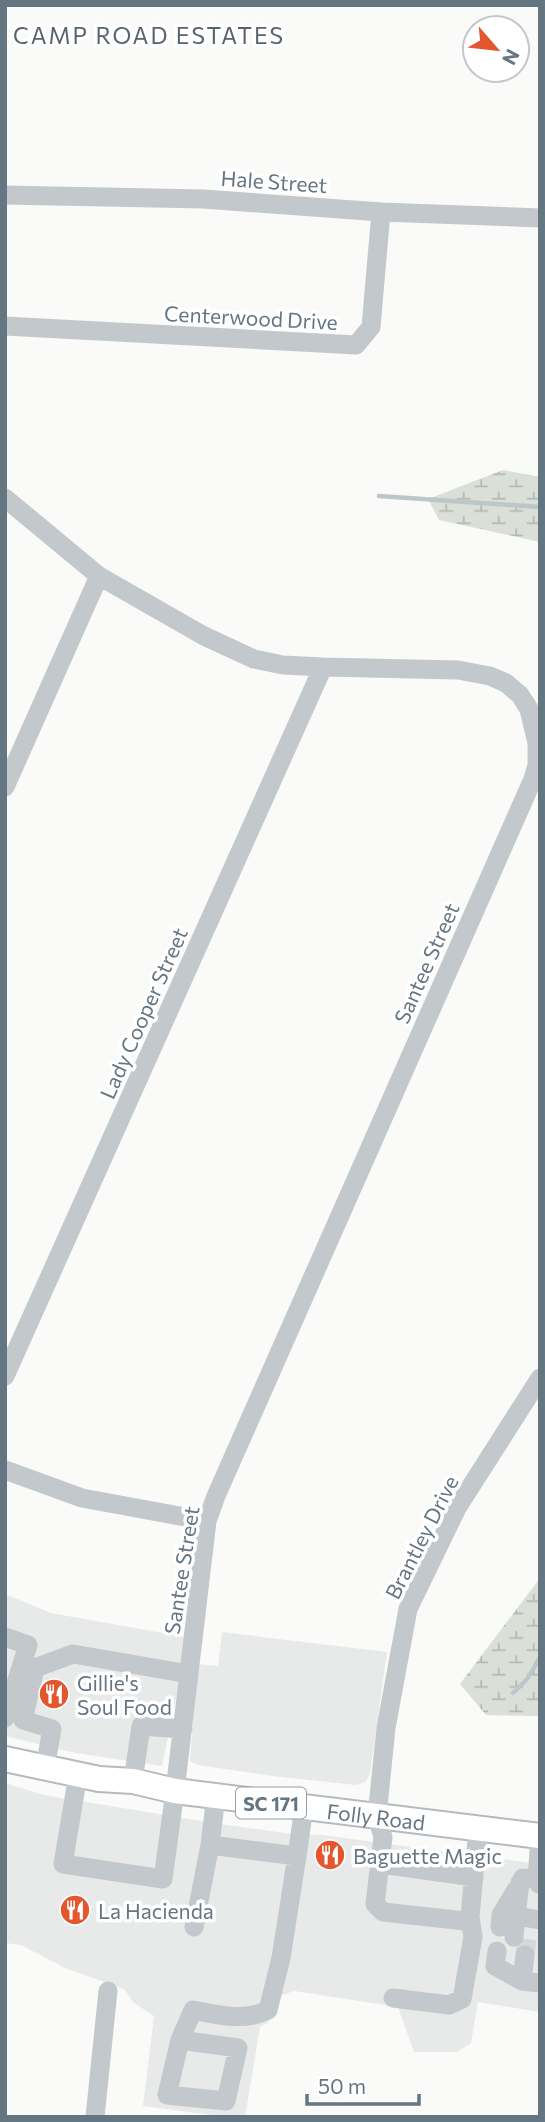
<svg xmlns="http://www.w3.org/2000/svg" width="545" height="2122" font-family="Commissioner,sans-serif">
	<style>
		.built { fill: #e8e9e9 }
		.wetland { fill: url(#wetland-marsh) }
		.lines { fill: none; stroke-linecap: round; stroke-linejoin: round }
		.stream { stroke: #bbc7cb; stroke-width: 4.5 }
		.minor-tunnel { stroke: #d5d9db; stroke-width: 19; stroke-dasharray: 19 10; stroke-linecap: butt }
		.major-casing { stroke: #b5babe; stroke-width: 28 }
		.minor { stroke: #c3c8cc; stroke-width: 19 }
		.major { stroke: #fff; stroke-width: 24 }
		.labels { text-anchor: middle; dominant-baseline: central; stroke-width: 7; stroke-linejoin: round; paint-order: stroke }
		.shield { fill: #fff; stroke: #939fa8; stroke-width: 2 }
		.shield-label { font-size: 19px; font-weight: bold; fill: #657683 }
		.street-label { font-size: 21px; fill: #657683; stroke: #fff }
		.poi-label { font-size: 21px; fill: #657683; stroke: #fff; text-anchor: start }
		.neighbourhood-label { font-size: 23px; letter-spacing: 2px; fill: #57646e; stroke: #fff }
	</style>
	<defs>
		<pattern id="wetland-marsh" width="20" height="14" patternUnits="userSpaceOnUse" patternTransform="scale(1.75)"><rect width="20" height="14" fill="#dadfd7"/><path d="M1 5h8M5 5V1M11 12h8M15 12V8" fill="none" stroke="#b4b9b4"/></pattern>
	</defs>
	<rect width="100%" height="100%" fill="#fafaf8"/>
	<path class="built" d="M 5,1594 L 51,1613 L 185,1637 L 184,1660 L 162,1766 L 75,1753 L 5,1736 Z
		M 222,1632 L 387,1652 L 370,1774 L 365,1782 L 356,1785 L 272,1776 L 198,1765 L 190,1761 L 197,1664 L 218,1666 Z
		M 5,1783 L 44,1795 L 219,1824 L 293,1834 L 322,1835 L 540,1864 L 540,2012 L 478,2002 L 471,2043 L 457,2052 L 414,2052 L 398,2007 L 294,1991 L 282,1995 L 268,2023 L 260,2027 L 245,2117 L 226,2117 L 143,2106 L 154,2016 L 134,2003 L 124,1989 L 65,1968 L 21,1945 L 5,1943 Z"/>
	<path class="wetland" d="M 503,470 L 540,477 L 540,542 L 439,520 L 428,499 Z
		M 540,1578 L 540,1713 L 537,1716 L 486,1715 L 460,1684 Z"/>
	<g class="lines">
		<path class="stream" d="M 379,496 L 540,507
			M 513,1693 L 528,1678 L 540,1657"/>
		<path class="minor-tunnel" d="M 525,1955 L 527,1939"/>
		<g class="major-casing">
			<g id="major">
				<path id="s1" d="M 5,1759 L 99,1779 L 133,1781 L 175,1791 L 540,1836"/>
			</g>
		</g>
		<path class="minor" d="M 5,195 L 203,199 L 381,212 L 540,218
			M 5,326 L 356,345 L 371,327 L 381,212
			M 5,498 L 99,576 L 204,636 L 254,659 L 283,665 L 323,667 L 458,670 L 490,676 L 506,683 L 520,695 L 529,709 L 537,743 L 537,765 L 533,779 L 216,1496 L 207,1521 L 175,1791 L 163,1879 L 63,1864 L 78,1775
			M 5,787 L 99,576
			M 5,1376 L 323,667
			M 5,1470 L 82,1498 L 207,1521
			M 5,1637 L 28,1645 L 5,1718
			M 45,1768 L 52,1729 L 23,1720 L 35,1668 L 73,1654 L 189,1674
			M 133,1781 L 141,1726 L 183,1729
			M 216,1796 L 210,1845 L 297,1856 L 304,1807
			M 478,1829 L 470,1917 L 465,1921 L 383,1912 L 375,1904 L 383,1837 L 377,1816 L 386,1728 L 408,1609 L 457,1508 L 540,1378
			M 540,1837 L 537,1879 L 540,1880
			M 381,1864 L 474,1877
			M 539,1884 L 537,1879 L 523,1878 L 520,1883 L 516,1916 L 540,1920
			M 194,1927 L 210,1845
			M 500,1927 L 501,1915 L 516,1890
			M 514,1937 L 516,1916
			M 497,1951 L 495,1966 L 522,1981
			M 525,1955 L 522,1981 L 540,1983
			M 393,1998 L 449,2005 L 462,1999 L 473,1937 L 470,1917
			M 180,2040 L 238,2048 L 226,2101 L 167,2095 L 180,2040 L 193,2010 C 218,2015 244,2022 268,2010 L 281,1958 L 297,1856
			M 95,2117 L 108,1991"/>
		<use href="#major" class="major"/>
	</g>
	<defs>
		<g id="restaurant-disc" transform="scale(1.575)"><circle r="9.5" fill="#e4572e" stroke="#fff"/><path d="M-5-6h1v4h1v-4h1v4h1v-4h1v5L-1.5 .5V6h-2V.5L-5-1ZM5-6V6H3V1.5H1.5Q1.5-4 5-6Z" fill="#fff"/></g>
	</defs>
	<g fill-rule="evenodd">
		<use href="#restaurant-disc" x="54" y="1694"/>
		<use href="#restaurant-disc" x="330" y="1855"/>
		<use href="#restaurant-disc" x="75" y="1910"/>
	</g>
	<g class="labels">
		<rect class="shield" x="236" y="1787.5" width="70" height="31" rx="5"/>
		<g class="shield-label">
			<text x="271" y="1803">SC 171</text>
		</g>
		<g class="street-label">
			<text transform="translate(274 181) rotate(4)">Hale Street</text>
			<text transform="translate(251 317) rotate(3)">Centerwood Drive</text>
			<text transform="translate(426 963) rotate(-66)">Santee Street</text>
			<text transform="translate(143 1013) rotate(-66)">Lady Cooper Street</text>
			<text transform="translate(421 1537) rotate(-63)">Brantley Drive</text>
			<text transform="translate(181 1570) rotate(-81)">Santee Street</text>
			<text stroke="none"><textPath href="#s1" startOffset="376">Folly Road</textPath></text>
		</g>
		<g class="poi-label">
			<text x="77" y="1682">Gillie's<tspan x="77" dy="24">Soul Food</tspan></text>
			<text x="353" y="1855">Baguette Magic</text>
			<text x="98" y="1910">La Hacienda</text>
		</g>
		<g class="neighbourhood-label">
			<text x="149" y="35">CAMP ROAD ESTATES</text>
		</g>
	</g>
	<rect width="545" height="2122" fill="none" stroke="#657683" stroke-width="14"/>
	<g transform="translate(496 49) rotate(118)"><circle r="33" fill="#ffffff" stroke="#c1c8cd" stroke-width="2"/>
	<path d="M0-5L12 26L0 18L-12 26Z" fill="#e4572e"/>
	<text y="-10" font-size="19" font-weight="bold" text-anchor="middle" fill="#657683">N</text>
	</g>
	<path d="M307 2094v10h112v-10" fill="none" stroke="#657683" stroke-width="3.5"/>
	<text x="318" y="2094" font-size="21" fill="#657683" stroke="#ffffff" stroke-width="5" paint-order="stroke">50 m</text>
</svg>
